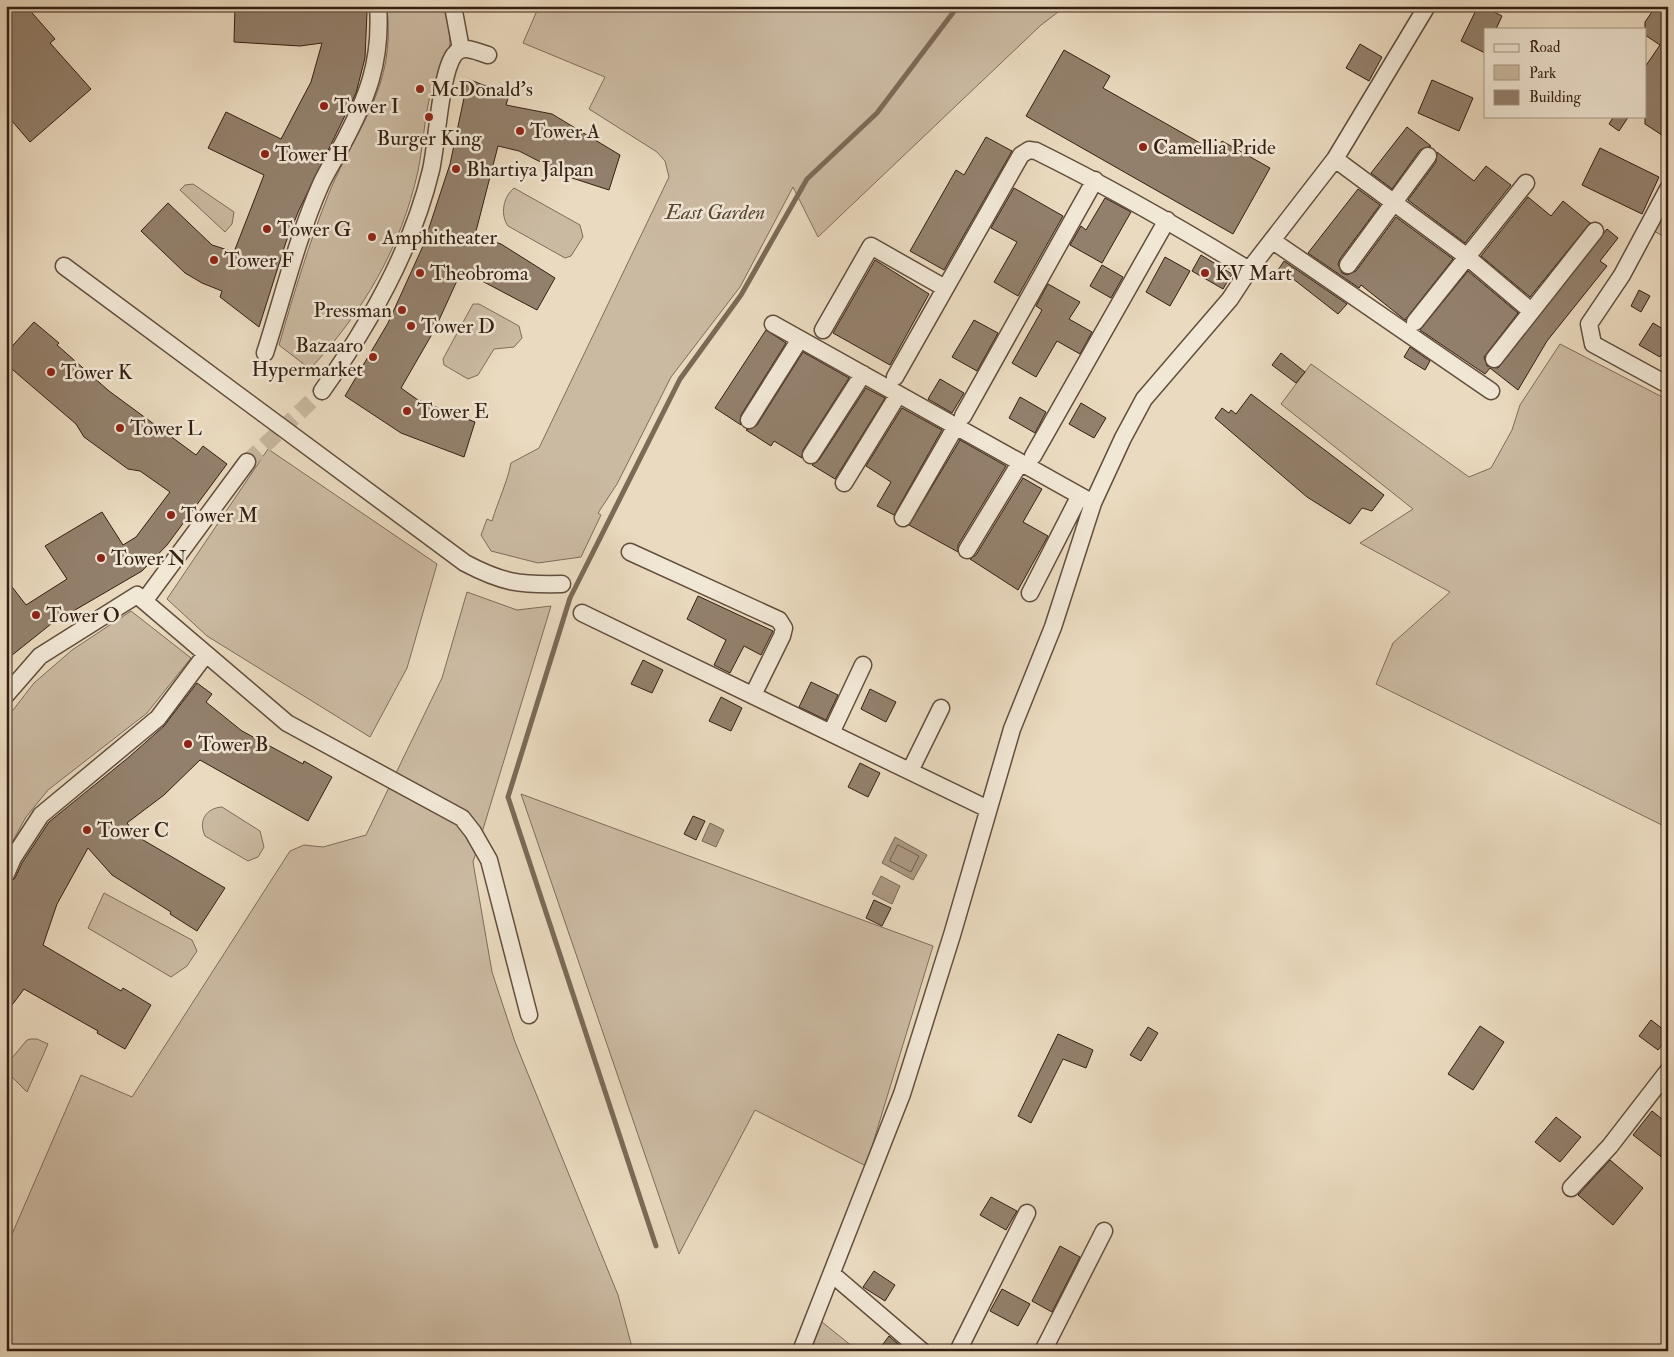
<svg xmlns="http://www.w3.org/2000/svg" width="1674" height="1357" font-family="'IM FELL Double Pica',serif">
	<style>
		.green { fill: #cbbaa2; stroke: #806c5a }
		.water { fill: #ac9a84; stroke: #7c6956 }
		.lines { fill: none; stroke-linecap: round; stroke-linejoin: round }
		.shore { stroke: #705c4b; stroke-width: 1 }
		.stream { stroke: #7c6956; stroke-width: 5 }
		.building { fill: #93806c; stroke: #341f12 }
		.minor-tunnel { stroke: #c6b59c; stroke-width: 16; stroke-dasharray: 16 8; stroke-linecap: butt }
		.minor-casing { stroke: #624e3d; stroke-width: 19 }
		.minor { stroke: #f1e7d5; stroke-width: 16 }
		.poi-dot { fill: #8f2418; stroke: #f1e7d5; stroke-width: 2 }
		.labels { text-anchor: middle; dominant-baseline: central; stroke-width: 5; stroke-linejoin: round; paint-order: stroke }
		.poi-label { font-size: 21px; fill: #341f12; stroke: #f1e7d5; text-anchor: start }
		.park-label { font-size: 21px; font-style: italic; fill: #5a4636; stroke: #f1e7d5 }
	</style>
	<rect width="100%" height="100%" fill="#eadabf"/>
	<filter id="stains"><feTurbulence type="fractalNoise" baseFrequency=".004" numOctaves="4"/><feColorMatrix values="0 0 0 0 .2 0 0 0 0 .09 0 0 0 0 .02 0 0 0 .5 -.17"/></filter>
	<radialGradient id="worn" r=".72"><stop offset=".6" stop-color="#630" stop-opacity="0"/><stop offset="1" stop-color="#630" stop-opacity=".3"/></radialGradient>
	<path class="green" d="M 443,6 C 447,20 453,40 448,55 C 447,59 443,64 441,68 C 436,77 433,87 430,96 C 424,121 423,147 418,171 C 401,248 363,312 310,369 L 279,345 C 294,293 309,243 329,193 C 358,123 396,89 387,7 Z
		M 539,6 L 1066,6 L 1041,25 L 818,237 L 793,187 L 740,287 L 671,377 L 617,484 L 598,513 L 601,515 L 581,557 L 538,563 L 491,551 L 481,535 L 487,519 L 492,521 C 498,501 507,483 511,463 L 539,448 L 669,177 L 665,161 L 657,152 L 589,109 L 605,77 L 523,43 Z
		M 193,184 L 234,212 L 232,224 L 225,232 L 180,190 L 185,185 Z
		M 514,188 L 580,225 L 583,237 L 571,256 L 565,258 L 508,226 C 500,215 503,197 514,188 Z
		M 1668,204 L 1668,239 L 1654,231 Z
		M 473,304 L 479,304 L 519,326 L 522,338 L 514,347 L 494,349 L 478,375 L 468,379 L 444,365 L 443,359 Z
		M 1560,344 L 1668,400 L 1668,828 L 1376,684 L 1393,643 L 1450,592 L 1360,543 L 1413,509 L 1281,404 L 1311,364 L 1469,477 L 1491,468 L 1512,430 L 1520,405 Z
		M 268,449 L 437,564 L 407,668 L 370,737 L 207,636 L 167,599 Z
		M 467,592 L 517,610 L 551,606 L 473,862 L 492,972 L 515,1042 L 618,1295 L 633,1351 L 6,1351 L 6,1248 L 81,1075 L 132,1097 L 290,851 L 304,845 L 323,847 L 366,835 L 442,678 Z
		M 131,611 L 191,658 L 147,713 L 48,790 L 26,817 L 6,853 L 6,719 L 34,683 L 72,650 Z
		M 521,794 L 933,946 L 866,1166 L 755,1110 L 679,1254 Z
		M 222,807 L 260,831 L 264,847 L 258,857 L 248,861 L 205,836 C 198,821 206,808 222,807 Z
		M 104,893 L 192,940 L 197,951 L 187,966 L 171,977 L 88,928 Z
		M 31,1039 L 37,1039 L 48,1044 L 27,1092 L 6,1071 L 6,1065 L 27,1040 Z
		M 822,1322 L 858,1351 L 810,1351 Z"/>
	<path class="water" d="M 710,823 L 724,830 L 716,847 L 702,841 Z
		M 895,837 L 927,855 L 913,880 L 882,863 Z
		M 881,876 L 900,886 L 892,904 L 872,894 Z"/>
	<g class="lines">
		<path class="shore" d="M 898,845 L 919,856 L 911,872 L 890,861 Z"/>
		<path class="stream" d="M 656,1246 L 508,797 L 570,598 L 680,379 L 741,295 L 807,179 L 877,113 L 958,6"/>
	</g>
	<path class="building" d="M 19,6 L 26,6 L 55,39 L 50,43 L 91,89 L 30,142 L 6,114 L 6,17 Z
		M 235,6 L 366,6 L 367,12 L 365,58 L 356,93 L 299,210 L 286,242 L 259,327 L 220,297 L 222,291 L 202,283 L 185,273 L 141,231 L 168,203 L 212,245 L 234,252 L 264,175 L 208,148 L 226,112 L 281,139 L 311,82 L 322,43 L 300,46 L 234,42 Z
		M 1478,6 L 1483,6 L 1502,16 L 1496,29 L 1485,29 L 1485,53 L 1461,41 Z
		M 1656,6 L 1668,6 L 1668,139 L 1645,124 L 1645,67 L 1660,45 L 1645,35 L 1645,22 Z
		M 1360,44 L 1382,57 L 1369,81 L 1346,68 Z
		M 1064,50 L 1110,76 L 1103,88 L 1216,152 L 1222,141 L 1270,168 L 1233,234 L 1026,116 Z
		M 468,79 L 509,95 L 506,105 L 552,114 L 620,155 L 609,190 L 572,178 L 519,151 L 498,146 L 475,235 L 501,244 L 555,278 L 537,310 L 482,281 L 460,274 L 435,329 L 401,388 L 418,400 L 475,422 L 464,457 L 401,433 L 345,396 L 388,323 L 423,246 L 450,164 Z
		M 1432,80 L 1473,98 L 1459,131 L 1418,113 Z
		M 1614,116 L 1629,116 L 1619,131 L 1609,124 Z
		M 1407,127 L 1431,146 L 1420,150 L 1392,189 L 1371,173 Z
		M 986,137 L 1012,151 L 944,270 L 910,251 L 956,170 L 964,175 Z
		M 1600,148 L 1659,177 L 1642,214 L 1582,185 Z
		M 1437,152 L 1474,181 L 1486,166 L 1511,185 L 1465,243 L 1408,200 L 1436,162 Z
		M 1014,188 L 1063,216 L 1018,296 L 994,282 L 1017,242 L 991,228 Z
		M 1358,189 L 1380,205 L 1340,259 L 1338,264 L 1342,273 L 1347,275 L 1356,271 L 1396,217 L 1453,259 L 1405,320 L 1361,285 L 1359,288 L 1308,253 Z
		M 1528,197 L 1551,216 L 1563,201 L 1590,223 L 1530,297 L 1481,256 Z
		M 1105,198 L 1131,212 L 1102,263 L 1070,245 L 1081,226 L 1086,230 Z
		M 1607,229 L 1618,238 L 1600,261 L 1607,266 L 1547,341 L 1518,390 L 1490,368 L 1485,374 L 1420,330 L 1468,271 L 1518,313 L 1484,357 L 1487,366 L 1498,368 Z
		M 1201,255 L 1232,274 L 1223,289 L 1192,271 Z
		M 1165,257 L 1190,271 L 1170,306 L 1146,292 Z
		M 875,260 L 929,294 L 890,365 L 833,333 Z
		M 1284,261 L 1347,304 L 1338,314 L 1292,278 L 1291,279 L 1278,270 Z
		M 1102,265 L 1123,277 L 1111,298 L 1090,286 Z
		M 1048,284 L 1080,302 L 1069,319 L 1092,332 L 1080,354 L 1057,341 L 1036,377 L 1012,363 L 1042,310 L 1036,306 Z
		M 1639,290 L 1650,296 L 1641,312 L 1631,306 Z
		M 974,320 L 998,333 L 977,371 L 952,357 Z
		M 34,322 L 59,343 L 57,345 L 109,391 L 196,455 L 203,446 L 227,464 L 167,545 L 142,571 L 51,624 L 6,660 L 6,579 L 26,605 L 67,579 L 45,546 L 102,512 L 123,545 L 136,537 L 170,492 L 140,471 L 128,469 L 84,437 L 76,424 L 6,364 L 6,353 Z
		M 1653,323 L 1668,332 L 1668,344 L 1660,357 L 1639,345 Z
		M 766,330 L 786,343 L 741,415 L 741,425 L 715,408 Z
		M 1410,347 L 1430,361 L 1425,370 L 1404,357 Z
		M 803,352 L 849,378 L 803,450 L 802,458 L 774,441 L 771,446 L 746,430 L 757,425 Z
		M 1281,353 L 1305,372 L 1296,383 L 1272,365 Z
		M 940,379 L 964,393 L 952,413 L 928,399 Z
		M 866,388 L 885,398 L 835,479 L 812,465 L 819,460 Z
		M 1251,394 L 1384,495 L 1372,511 L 1362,508 L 1350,524 L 1307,497 L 1215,418 L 1222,408 L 1229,413 L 1231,410 L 1236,414 Z
		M 1020,397 L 1046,412 L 1035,433 L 1009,418 Z
		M 1081,403 L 1106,418 L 1094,438 L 1069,424 Z
		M 902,408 L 942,430 L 894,515 L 877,506 L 891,482 L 866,466 Z
		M 960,440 L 1006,466 L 958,545 L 958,552 L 909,525 Z
		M 1023,478 L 1042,489 L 1023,522 L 1048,536 L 1018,590 L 970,559 L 976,555 Z
		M 698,596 L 773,631 L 761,655 L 744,646 L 730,673 L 714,665 L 726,640 L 687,619 Z
		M 643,660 L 663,670 L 652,693 L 631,684 Z
		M 811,682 L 838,695 L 826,720 L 799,707 Z
		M 197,683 L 212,694 L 206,702 L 242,731 L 303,764 L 304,761 L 332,777 L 308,821 L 200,760 L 164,795 L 127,823 L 138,837 L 225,888 L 197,931 L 170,914 L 171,912 L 112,875 L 88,848 L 57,904 L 43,945 L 121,991 L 123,988 L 151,1005 L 125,1049 L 97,1033 L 98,1031 L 24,989 L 6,1013 L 6,892 L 10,883 L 15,878 L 22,863 L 49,822 L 129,757 L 164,726 Z
		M 870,689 L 896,702 L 886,722 L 861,709 Z
		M 721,697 L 742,708 L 731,731 L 709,721 Z
		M 860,763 L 880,773 L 868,797 L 848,787 Z
		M 693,816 L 705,821 L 696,840 L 684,834 Z
		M 874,900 L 891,908 L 882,926 L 866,918 Z
		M 1651,1020 L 1668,1033 L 1668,1038 L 1658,1050 L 1639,1036 Z
		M 1480,1026 L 1504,1042 L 1473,1090 L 1448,1074 Z
		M 1148,1027 L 1158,1033 L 1141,1061 L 1130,1055 Z
		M 1058,1034 L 1093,1050 L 1086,1068 L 1063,1059 L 1031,1123 L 1018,1116 Z
		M 1652,1111 L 1668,1124 L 1668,1162 L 1633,1135 Z
		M 1556,1117 L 1581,1137 L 1560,1162 L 1535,1142 Z
		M 1610,1160 L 1643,1188 L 1613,1225 L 1578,1195 Z
		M 991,1197 L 1017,1211 L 1006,1230 L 980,1215 Z
		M 1060,1246 L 1080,1257 L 1052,1312 L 1032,1301 Z
		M 874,1271 L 895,1285 L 885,1301 L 863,1287 Z
		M 1002,1289 L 1030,1304 L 1018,1326 L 990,1311 Z
		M 889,1336 L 906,1351 L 878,1351 Z"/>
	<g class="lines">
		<path class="minor-tunnel" d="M 247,462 L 322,391"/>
		<g class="minor-casing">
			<path id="minor" d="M 453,6 L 461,49
				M 1335,159 L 1466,256 L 1531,311
				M 1668,189 L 1622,275 L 1589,324 L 1593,344 L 1668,385
				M 1273,241 L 1491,391
				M 1348,265 L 1428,156
				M 64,266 L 465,563 C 503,583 519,585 562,584
				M 1415,322 L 1526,183
				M 773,324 L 1093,503
				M 823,330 L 871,246 L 945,288
				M 265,353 C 283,297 297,238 321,184 C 327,171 335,159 341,147 C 367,99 382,62 378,6
				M 1494,359 L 1595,231
				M 895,377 L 1021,155 L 1029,150 L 1036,151 C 1109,187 1179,227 1249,270
				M 322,391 C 369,325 412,250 431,170 C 437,144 440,75 454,55 C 462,43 477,52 488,55
				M 963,416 L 1095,180
				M 749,420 L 800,339
				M 811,455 L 863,374
				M 1033,456 L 1167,220
				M 844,483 L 898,395
				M 903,518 L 956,426
				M 967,550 L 1020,463
				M 630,552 L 779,620 L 784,628 L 782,636 L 753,695
				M 1030,593 L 1079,497
				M 145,600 L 247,462
				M 582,613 L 988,809
				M 6,695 L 40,656 L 137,595 L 287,723 L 462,818 L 473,832 L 489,860 L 529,1015
				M 831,733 L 863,665
				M 910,771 L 941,708
				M 6,874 L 13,858 L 41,815 L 158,718 L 206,654
				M 1571,1188 L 1610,1146 L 1668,1071
				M 832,1274 L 922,1351
				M 801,1351 L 902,1094 L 952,935 L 1012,729 L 1053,627 L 1093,503 L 1123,438 L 1144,399 L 1230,299 L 1249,270 L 1335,159 L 1427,6
				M 958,1351 L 1027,1213
				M 1043,1351 L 1104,1231"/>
		</g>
		<use href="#minor" class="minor"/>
	</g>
	<g class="poi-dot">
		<circle cx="420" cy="89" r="5"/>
		<circle cx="324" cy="106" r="5"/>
		<circle cx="429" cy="117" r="5"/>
		<circle cx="520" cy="131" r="5"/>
		<circle cx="1143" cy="147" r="5"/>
		<circle cx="265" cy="154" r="5"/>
		<circle cx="456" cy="169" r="5"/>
		<circle cx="267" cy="229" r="5"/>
		<circle cx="372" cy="237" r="5"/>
		<circle cx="214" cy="260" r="5"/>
		<circle cx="420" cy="273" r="5"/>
		<circle cx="1205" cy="273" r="5"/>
		<circle cx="402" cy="310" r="5"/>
		<circle cx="411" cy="326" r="5"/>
		<circle cx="373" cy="357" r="5"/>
		<circle cx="51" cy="372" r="5"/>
		<circle cx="407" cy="411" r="5"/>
		<circle cx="120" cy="428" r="5"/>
		<circle cx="171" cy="515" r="5"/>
		<circle cx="101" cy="558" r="5"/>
		<circle cx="36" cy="615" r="5"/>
		<circle cx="188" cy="744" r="5"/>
		<circle cx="87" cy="830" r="5"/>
	</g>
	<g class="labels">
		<g class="poi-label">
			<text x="430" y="89">McDonald's</text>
			<text x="334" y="106">Tower I</text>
			<text x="530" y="131">Tower A</text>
			<text x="429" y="138" text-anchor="middle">Burger King</text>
			<text x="1153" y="147">Camellia Pride</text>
			<text x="275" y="154">Tower H</text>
			<text x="466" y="169">Bhartiya Jalpan</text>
			<text x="277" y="229">Tower G</text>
			<text x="382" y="237">Amphitheater</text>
			<text x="224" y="260">Tower F</text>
			<text x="430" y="273">Theobroma</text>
			<text x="1215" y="273">KV Mart</text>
			<text x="392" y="310" text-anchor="end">Pressman</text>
			<text x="421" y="326">Tower D</text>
			<text x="363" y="345" text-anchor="end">Bazaaro<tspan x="363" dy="24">Hypermarket</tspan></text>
			<text x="61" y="372">Tower K</text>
			<text x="417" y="411">Tower E</text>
			<text x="130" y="428">Tower L</text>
			<text x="181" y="515">Tower M</text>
			<text x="111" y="558">Tower N</text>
			<text x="46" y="615">Tower O</text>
			<text x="198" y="744">Tower B</text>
			<text x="97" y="830">Tower C</text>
		</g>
		<g class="park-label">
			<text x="715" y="212">East Garden</text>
		</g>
	</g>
	<rect width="1674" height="1357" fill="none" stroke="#eadabf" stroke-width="25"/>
	<rect x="8" y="8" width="1659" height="1342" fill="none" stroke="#341f12" stroke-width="2.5"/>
	<rect x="12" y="12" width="1649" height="1332" fill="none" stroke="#341f12"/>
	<rect x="1484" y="28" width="162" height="90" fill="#f1e7d5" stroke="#a59787"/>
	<rect x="1494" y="44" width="25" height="8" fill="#f1e7d5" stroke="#a59787"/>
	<text x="1529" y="52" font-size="15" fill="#341f12">Road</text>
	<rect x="1494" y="65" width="25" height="15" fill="#cbbaa2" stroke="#a59787"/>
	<text x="1529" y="78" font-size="15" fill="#341f12">Park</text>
	<rect x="1494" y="90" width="25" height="15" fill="#93806c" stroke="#a59787"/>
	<text x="1529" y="102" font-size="15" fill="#341f12">Building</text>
	<rect width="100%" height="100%" filter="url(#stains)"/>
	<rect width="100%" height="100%" fill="url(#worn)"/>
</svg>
